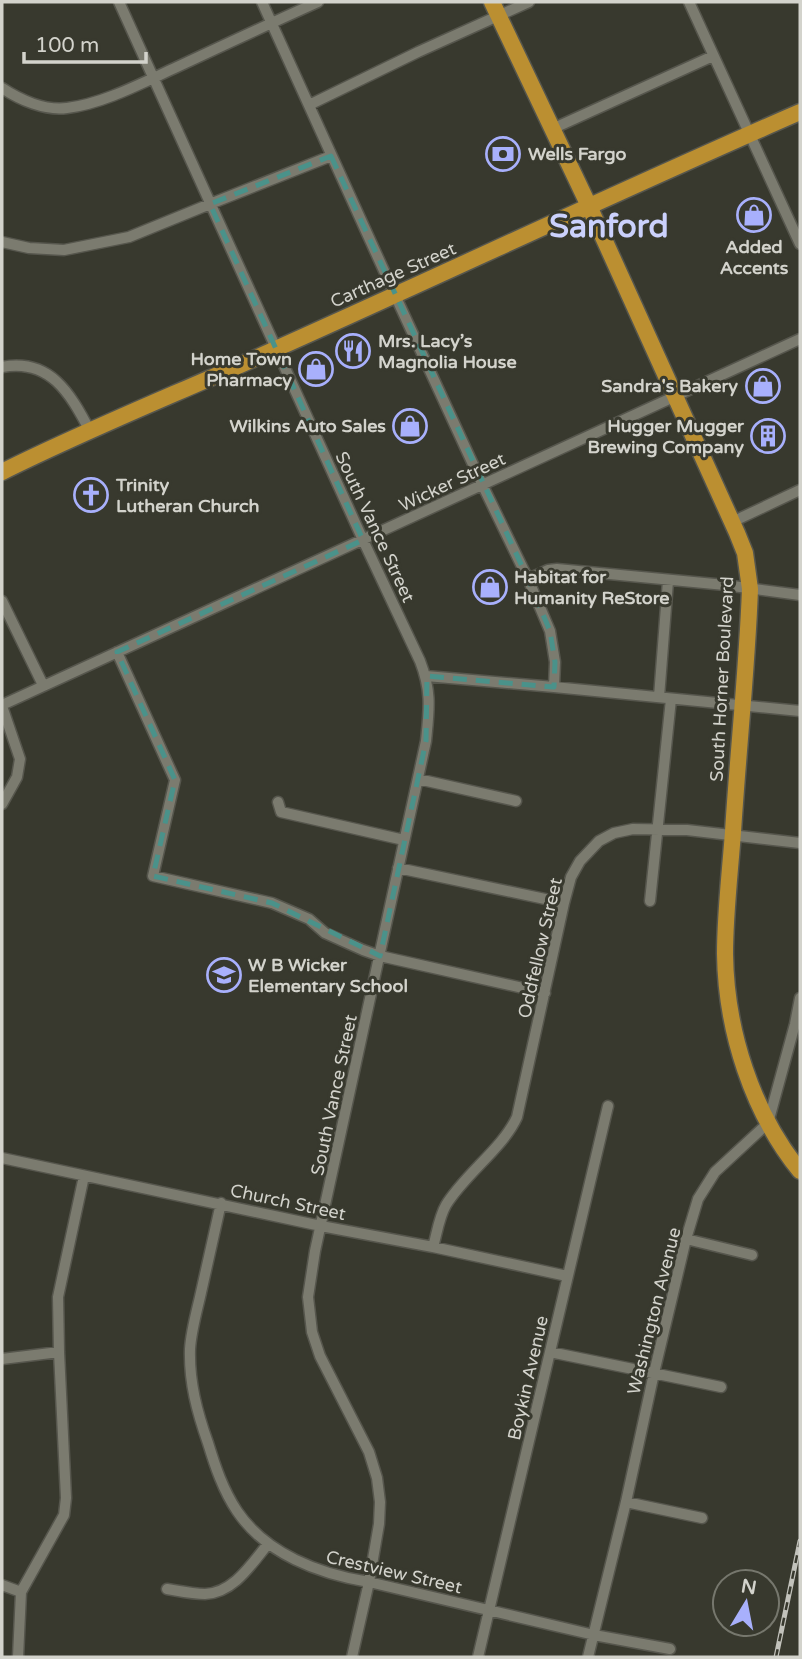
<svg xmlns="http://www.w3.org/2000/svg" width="802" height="1659" font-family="'Varela Round',sans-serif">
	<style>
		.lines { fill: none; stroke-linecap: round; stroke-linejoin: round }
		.minor-casing { stroke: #56564d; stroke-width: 13 }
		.primary-casing { stroke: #56564d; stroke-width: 19 }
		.minor { stroke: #7b7b6f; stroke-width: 10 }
		.primary { stroke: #bb8f31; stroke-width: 16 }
		.rail-casing { stroke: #c2c2bb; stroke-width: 5 }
		.rail { stroke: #38392e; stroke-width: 2.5; stroke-dasharray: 8; stroke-linecap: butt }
		.marked { fill: none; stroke: #4a928a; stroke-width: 5; stroke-dasharray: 14 9; stroke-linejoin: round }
		.labels { text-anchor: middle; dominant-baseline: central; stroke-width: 6; stroke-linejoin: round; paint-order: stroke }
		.poi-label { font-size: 18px; font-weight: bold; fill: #d3d3cc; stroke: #38392e; text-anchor: start }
		.street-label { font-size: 18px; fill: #d3d3cc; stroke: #38392e }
		.town-label { font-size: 32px; font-weight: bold; fill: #cbd1fc; stroke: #38392e }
	</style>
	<rect width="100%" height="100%" fill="#38392e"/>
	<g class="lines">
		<g class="minor-casing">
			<path id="minor" d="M 119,2 L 363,540 L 420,661 C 432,692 429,710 426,741 L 315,1251 L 308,1297 L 312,1332 L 320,1356 L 369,1452 L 377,1478 L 380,1502 L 379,1524 L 369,1582 L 352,1657
				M 262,2 L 395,295 L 483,486 L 528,579 L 550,631 L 555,662 L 554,687
				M 689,2 L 800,244
				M 2,88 C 20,100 45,111 67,108 C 103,104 144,82 177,67 C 224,45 271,23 318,2
				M 309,105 L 418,52 L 529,2
				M 552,129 L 713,56
				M 2,242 L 29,248 L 64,250 L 129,237 L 210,204 L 331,156
				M 2,367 C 50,358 70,393 90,431
				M 732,522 L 800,490
				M 528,579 L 548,570 L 557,569 L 725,585 L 800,595
				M 2,601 L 43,685
				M 117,652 L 175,780 L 153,876 L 272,903 L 309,919 L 325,933 L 363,950 L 380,956 L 545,993
				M 426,676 L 554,687 L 800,711
				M 659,697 L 668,581
				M 2,705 L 800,339
				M 2,706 L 20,759 L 17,777 L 2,804
				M 418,779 L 516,801
				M 278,802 L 281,812 L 404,840
				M 398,868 L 564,903
				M 650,901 L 671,699
				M 2,1158 L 321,1226 L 433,1247 L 567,1276
				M 221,1203 C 214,1235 207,1266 200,1297 C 196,1314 191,1332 190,1349 C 189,1382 197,1412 208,1443 C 215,1466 223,1490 237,1511 C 266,1554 319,1574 369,1582 L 594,1635 L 670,1649
				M 686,1239 L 752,1255
				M 433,1247 C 437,1233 439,1217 446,1205 C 465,1174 503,1148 517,1117 L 564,903 L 571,877 L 580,861 L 599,841 L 614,833 L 633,829 L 687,830 L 800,843
				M 550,1352 L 721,1387
				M 2,1359 L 59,1352
				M 626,1502 L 702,1518
				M 2,1585 L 21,1592
				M 167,1589 C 179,1591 193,1594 205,1594 C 234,1593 252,1563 268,1544
				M 18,1657 L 21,1592 L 64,1515 L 66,1498 L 59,1352 L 58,1297 L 84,1176
				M 478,1657 L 608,1106
				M 588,1657 L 626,1502 L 654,1373 L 686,1239 L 698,1199 L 715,1172 L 768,1123 L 795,1024 L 800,998"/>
		</g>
		<g class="primary-casing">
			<path id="primary" d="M 492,2 L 589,206 L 737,533 L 745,553 L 750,589 C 747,670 738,751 733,832 C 730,873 725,914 725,954 C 726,1030 752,1112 800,1171
				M 2,472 C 92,427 186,390 278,348 C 452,270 625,188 800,112"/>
		</g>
		<use href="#minor" class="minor"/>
		<use href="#primary" class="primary"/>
		<g class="rail-casing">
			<path id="rail" d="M 776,1657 L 800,1541"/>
		</g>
		<use href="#rail" class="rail"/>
	</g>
	<path class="marked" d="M 331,156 L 528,579 L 550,631 L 555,662 L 554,687 L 427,676 L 426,741 L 380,956 L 272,903 L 153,876 L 175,780 L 117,652 L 363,540 L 210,204 Z"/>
	<defs>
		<g id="bank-ring" transform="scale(1.75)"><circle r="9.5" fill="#38392e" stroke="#a8b0fc" stroke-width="1.5"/><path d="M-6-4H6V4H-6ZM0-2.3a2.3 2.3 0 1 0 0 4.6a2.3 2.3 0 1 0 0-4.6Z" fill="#a8b0fc"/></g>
		<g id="shop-ring" transform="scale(1.75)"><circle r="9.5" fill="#38392e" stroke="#a8b0fc" stroke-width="1.5"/><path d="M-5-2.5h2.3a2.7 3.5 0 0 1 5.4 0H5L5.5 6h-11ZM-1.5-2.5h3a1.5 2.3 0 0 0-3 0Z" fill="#a8b0fc"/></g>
		<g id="restaurant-ring" transform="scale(1.75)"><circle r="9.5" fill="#38392e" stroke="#a8b0fc" stroke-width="1.5"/><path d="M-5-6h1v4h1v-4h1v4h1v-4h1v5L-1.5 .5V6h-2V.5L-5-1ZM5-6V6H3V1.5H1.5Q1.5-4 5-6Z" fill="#a8b0fc"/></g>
		<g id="building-ring" transform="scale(1.75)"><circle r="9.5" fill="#38392e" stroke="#a8b0fc" stroke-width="1.5"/><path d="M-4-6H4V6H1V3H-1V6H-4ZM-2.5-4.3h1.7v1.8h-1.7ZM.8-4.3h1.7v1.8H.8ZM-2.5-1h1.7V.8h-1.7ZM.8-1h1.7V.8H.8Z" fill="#a8b0fc"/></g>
		<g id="church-ring" transform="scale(1.75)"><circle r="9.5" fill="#38392e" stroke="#a8b0fc" stroke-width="1.5"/><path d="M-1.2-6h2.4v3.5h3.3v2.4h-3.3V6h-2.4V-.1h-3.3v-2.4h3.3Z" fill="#a8b0fc"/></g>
		<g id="school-ring" transform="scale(1.75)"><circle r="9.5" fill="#38392e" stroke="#a8b0fc" stroke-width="1.5"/><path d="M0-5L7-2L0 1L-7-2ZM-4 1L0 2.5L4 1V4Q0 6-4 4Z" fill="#a8b0fc"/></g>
	</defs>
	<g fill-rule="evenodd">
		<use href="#bank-ring" x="503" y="154"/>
		<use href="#shop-ring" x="754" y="215"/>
		<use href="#restaurant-ring" x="353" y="351"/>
		<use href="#shop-ring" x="316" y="369"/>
		<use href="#shop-ring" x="763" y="386"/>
		<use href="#shop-ring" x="410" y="426"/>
		<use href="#building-ring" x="768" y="436"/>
		<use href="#church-ring" x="91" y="495"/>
		<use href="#shop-ring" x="490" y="587"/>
		<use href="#school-ring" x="224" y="975"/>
	</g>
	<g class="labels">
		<g class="poi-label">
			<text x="528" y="154">Wells Fargo</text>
			<text x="754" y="247" text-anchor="middle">Added<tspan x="754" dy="21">Accents</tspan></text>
			<text x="378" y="341">Mrs. Lacy’s<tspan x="378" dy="21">Magnolia House</tspan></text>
			<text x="292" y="359" text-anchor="end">Home Town<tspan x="292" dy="21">Pharmacy</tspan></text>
			<text x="738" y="386" text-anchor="end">Sandra's Bakery</text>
			<text x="386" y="426" text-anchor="end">Wilkins Auto Sales</text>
			<text x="744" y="426" text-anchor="end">Hugger Mugger<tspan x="744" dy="21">Brewing Company</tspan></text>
			<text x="116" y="485">Trinity<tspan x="116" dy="21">Lutheran Church</tspan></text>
			<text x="514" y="577">Habitat for<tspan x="514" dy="21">Humanity ReStore</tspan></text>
			<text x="248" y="965">W B Wicker<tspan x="248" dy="21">Elementary School</tspan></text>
		</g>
		<g class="street-label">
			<text transform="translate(393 275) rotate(-24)">Carthage Street</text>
			<text transform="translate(452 482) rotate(-25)">Wicker Street</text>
			<text transform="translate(375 527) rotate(65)">South Vance Street</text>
			<text transform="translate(722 679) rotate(-87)">South Horner Boulevard</text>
			<text transform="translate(540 948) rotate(-77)">Oddfellow Street</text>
			<text transform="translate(334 1095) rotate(-78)">South Vance Street</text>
			<text transform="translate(288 1202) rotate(12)">Church Street</text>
			<text transform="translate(654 1311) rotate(-76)">Washington Avenue</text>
			<text transform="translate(528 1378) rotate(-77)">Boykin Avenue</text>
			<text transform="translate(394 1572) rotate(13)">Crestview Street</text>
		</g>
		<g class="town-label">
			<text x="609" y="227">Sanford</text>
		</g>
	</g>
	<rect width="802" height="1659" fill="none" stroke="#d3d3cc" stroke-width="7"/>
	<g transform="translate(746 1603) rotate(10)"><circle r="33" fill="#38392e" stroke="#76776d" stroke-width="2"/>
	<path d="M0-5L12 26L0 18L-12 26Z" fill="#a8b0fc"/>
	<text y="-10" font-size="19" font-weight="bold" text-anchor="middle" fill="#d3d3cc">N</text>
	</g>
	<path d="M24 52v10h122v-10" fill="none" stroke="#d3d3cc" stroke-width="3.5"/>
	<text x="35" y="52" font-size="21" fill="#d3d3cc" stroke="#38392e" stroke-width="5" paint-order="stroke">100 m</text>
</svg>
